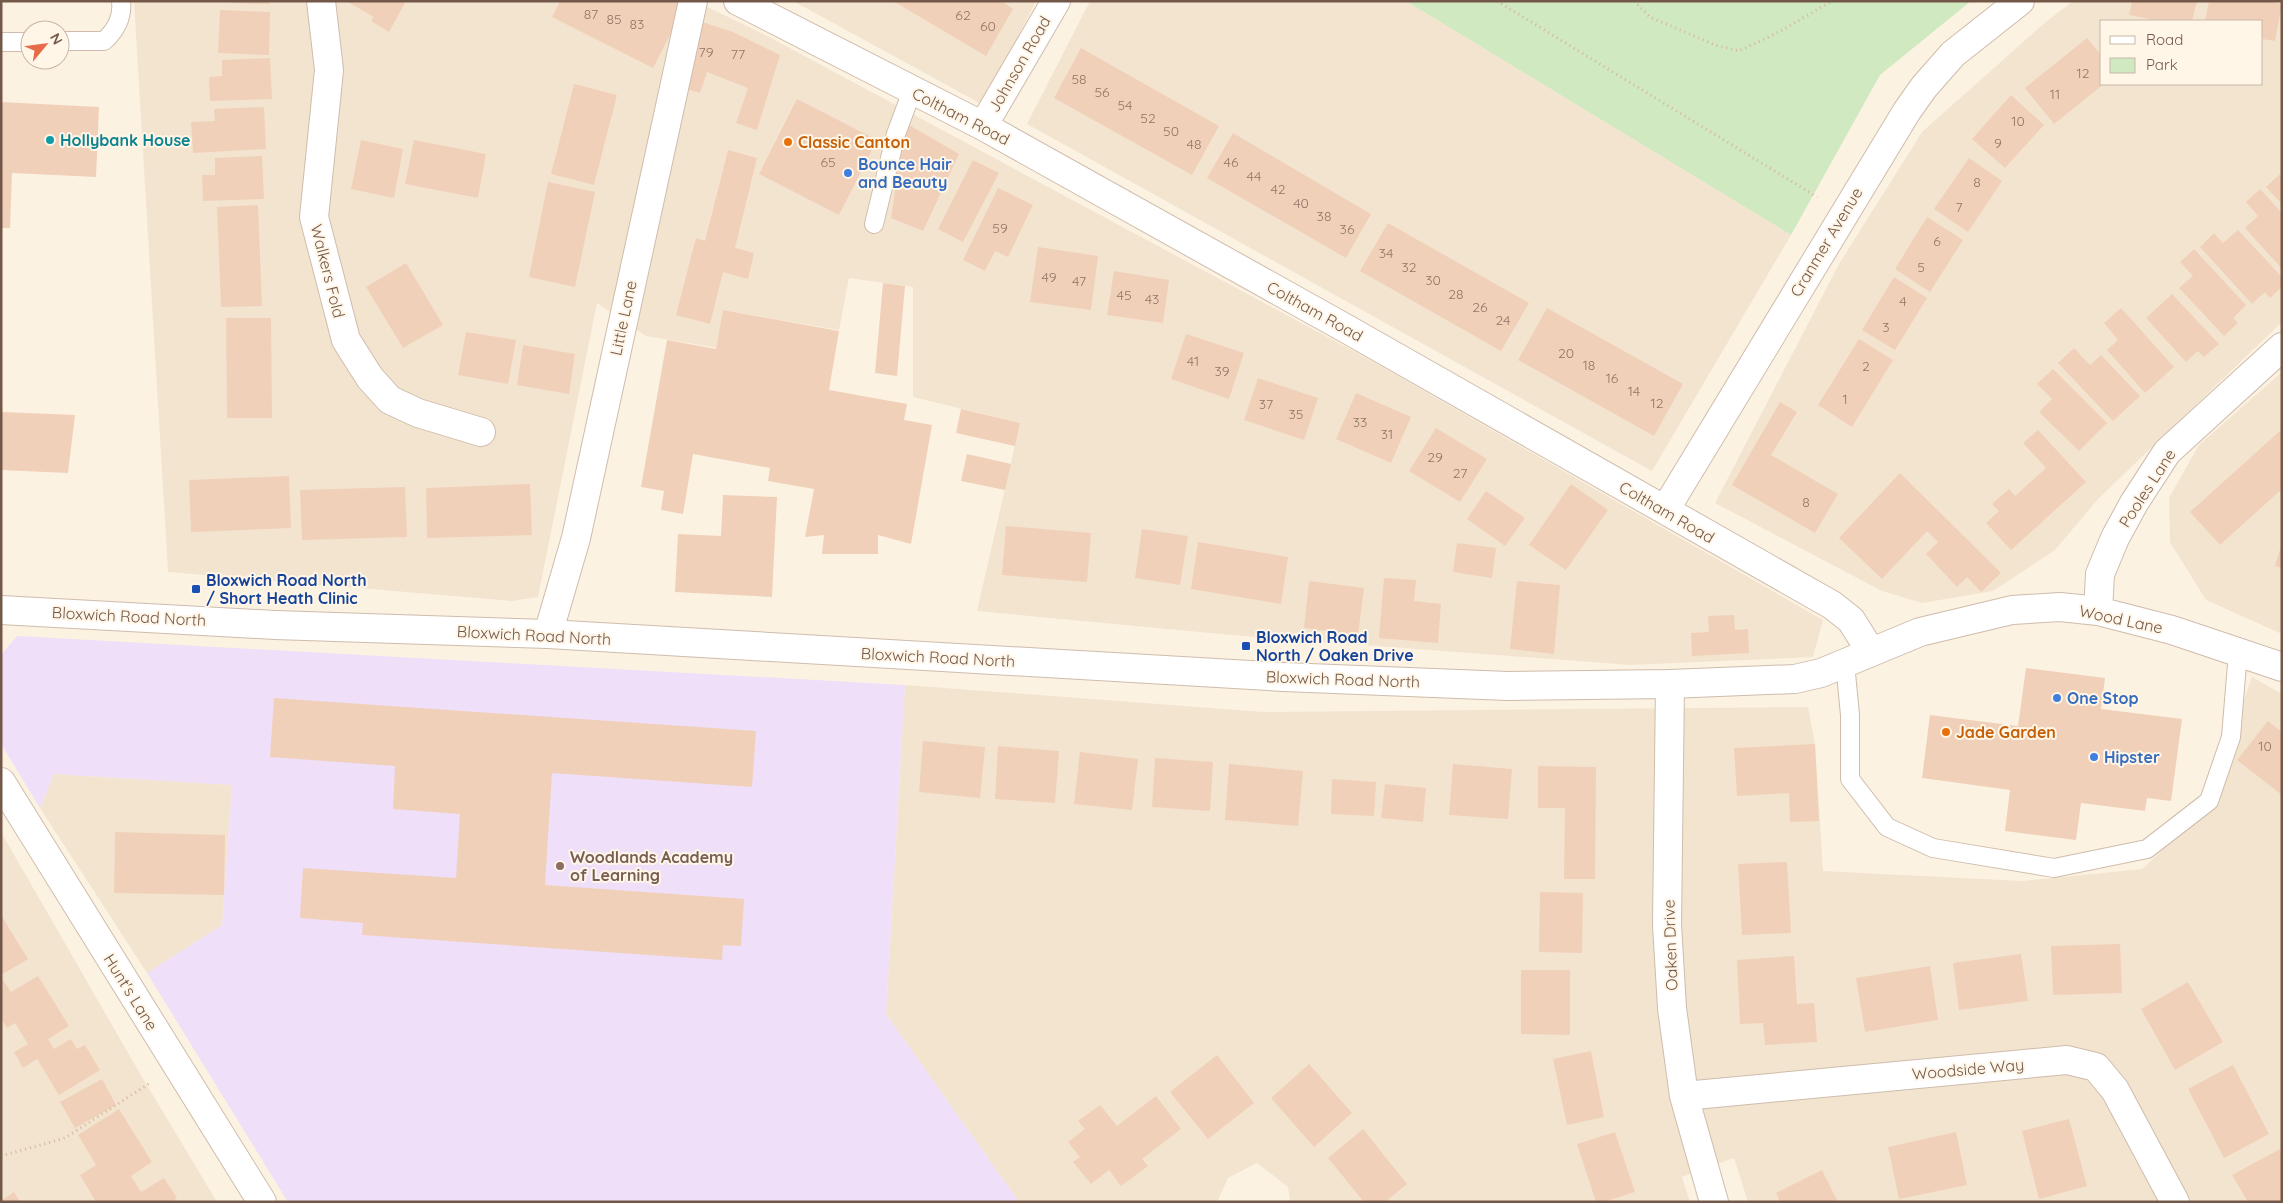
<svg xmlns="http://www.w3.org/2000/svg" width="2283" height="1203" font-family="Quicksand,sans-serif">
	<style>
		.residential { fill: #f3e4d0; fill-rule: evenodd }
		.education { fill: #efdff8 }
		.green { fill: #d0e9c1 }
		.building { fill: #f1d0b9 }
		.lines { fill: none; stroke-linecap: round; stroke-linejoin: round }
		.service-casing { stroke: #cfbcac; stroke-width: 20 }
		.minor-casing { stroke: #cfbcac; stroke-width: 30 }
		.tertiary-casing { stroke: #cfbcac; stroke-width: 30 }
		.path { stroke: #d6b49d; stroke-width: 3; stroke-dasharray: 1 4; stroke-linecap: butt }
		.service { stroke: #fff; stroke-width: 18 }
		.minor { stroke: #fff; stroke-width: 28 }
		.tertiary { stroke: #fff; stroke-width: 28 }
		.culture-dot { fill: #0f9aa8; stroke: #fff6e8; stroke-width: 2 }
		.food-dot { fill: #e8710a; stroke: #fff6e8; stroke-width: 2 }
		.shop-dot { fill: #3f7fe0; stroke: #fff6e8; stroke-width: 2 }
		.transit-dot { fill: #1a4fb4; stroke: #fff6e8; stroke-width: 2 }
		.education-dot { fill: #8d6e63; stroke: #fff6e8; stroke-width: 2 }
		.labels { text-anchor: middle; dominant-baseline: central; stroke-width: 4; stroke-linejoin: round; paint-order: stroke }
		.number-label { font-size: 14px; fill: #927665 }
		.street-label { font-size: 16px; fill: #735849; stroke: #fff6e8 }
		.culture-label { font-size: 16px; font-weight: bold; fill: #0d838f; stroke: #fff6e8; text-anchor: start }
		.food-label { font-size: 16px; font-weight: bold; fill: #c56008; stroke: #fff6e8; text-anchor: start }
		.shop-label { font-size: 16px; font-weight: bold; fill: #366cbe; stroke: #fff6e8; text-anchor: start }
		.transit-label { font-size: 16px; font-weight: bold; fill: #164399; stroke: #fff6e8; text-anchor: start }
		.education-label { font-size: 16px; font-weight: bold; fill: #785e54; stroke: #fff6e8; text-anchor: start }
	</style>
	<rect width="100%" height="100%" fill="#fcf2e2"/>
	<path class="residential" d="M 134,1 L 695,1 L 771,38 L 1372,361 L 1823,620 L 1813,657 L 1631,665 L 1231,635 L 977,611 L 1020,423 L 913,397 L 913,287 L 849,278 L 839,330 L 723,310 L 718,348 L 646,336 L 597,303 L 538,597 L 512,601 L 168,572 Z
		M 793,1 L 1036,1 L 983,105 Z
		M 1090,1 L 1406,1 L 1791,235 L 1652,471 L 1027,124 Z
		M 2073,1 L 2282,1 L 2282,322 L 2098,499 L 2055,550 L 1993,591 L 1922,603 L 1882,591 L 1715,503 L 1839,264 L 1922,132 L 2042,25 ZM 2102,21 L 2262,21 L 2262,84 L 2102,84 Z
		M 2282,372 L 2282,634 L 2206,600 L 2170,542 L 2169,498 L 2199,445 Z
		M 2252,677 L 2282,694 L 2282,1202 L 1748,1202 L 1734,1158 L 1682,1177 L 1690,1202 L 1290,1202 L 1288,1187 L 1257,1163 L 1228,1178 L 1217,1202 L 1019,1202 L 886,1014 L 905,685 L 1264,712 L 1808,707 L 1815,744 L 1823,871 L 2022,881 L 2142,869 L 2205,810 Z
		M 54,774 L 232,785 L 222,925 L 147,973 L 40,808 Z
		M 1,832 L 139,1072 L 217,1202 L 1,1202 Z"/>
	<path class="education" d="M 17,636 L 905,685 L 886,1014 L 1019,1202 L 288,1202 L 147,973 L 222,925 L 232,785 L 54,774 L 40,808 L 1,744 L 1,655 Z"/>
	<path class="green" d="M 1406,1 L 1971,1 L 1880,75 L 1791,235 Z"/>
	<path class="building" d="M 231,1 L 269,1 L 269,4 L 231,3 Z
		M 346,1 L 406,1 L 389,32 L 371,21 L 374,17 Z
		M 560,1 L 676,1 L 685,6 L 653,68 L 552,17 Z
		M 893,1 L 1001,1 L 1013,9 L 986,56 Z
		M 2132,1 L 2197,1 L 2192,21 L 2160,21 L 2129,15 Z
		M 2209,1 L 2267,1 L 2282,4 L 2275,41 L 2262,39 L 2262,21 L 2205,21 Z
		M 220,10 L 270,12 L 269,55 L 218,53 Z
		M 693,19 L 733,32 L 780,55 L 757,130 L 736,123 L 748,88 L 707,72 L 700,93 L 678,86 Z
		M 2087,38 L 2102,56 L 2102,84 L 2104,84 L 2054,124 L 2025,88 Z
		M 1081,48 L 1219,126 L 1192,175 L 1054,98 Z
		M 270,58 L 272,99 L 210,101 L 209,77 L 222,76 L 222,60 Z
		M 574,84 L 617,95 L 594,185 L 551,174 Z
		M 2011,95 L 2044,125 L 2005,168 L 1972,139 Z
		M 797,99 L 877,140 L 839,215 L 759,174 Z
		M 1,102 L 99,107 L 96,177 L 12,173 L 10,228 L 1,228 Z
		M 264,107 L 266,149 L 193,153 L 191,122 L 215,121 L 214,109 Z
		M 909,125 L 959,154 L 923,231 L 891,218 L 901,150 Z
		M 1233,133 L 1371,214 L 1346,258 L 1207,178 Z
		M 361,140 L 403,149 L 394,198 L 351,189 Z
		M 414,140 L 486,154 L 478,198 L 405,184 Z
		M 728,150 L 757,158 L 735,248 L 754,253 L 748,279 L 723,272 L 710,324 L 676,315 L 696,238 L 705,241 Z
		M 262,156 L 264,199 L 203,201 L 202,175 L 215,175 L 215,158 Z
		M 1969,158 L 2002,181 L 1968,232 L 1934,209 Z
		M 973,160 L 999,173 L 963,242 L 938,229 Z
		M 2280,174 L 2282,177 L 2282,204 L 2266,187 Z
		M 548,182 L 595,192 L 575,287 L 529,277 Z
		M 998,188 L 1033,205 L 1008,257 L 995,251 L 985,271 L 963,260 Z
		M 2260,189 L 2282,213 L 2282,269 L 2245,228 L 2258,216 L 2246,202 Z
		M 258,205 L 262,306 L 221,307 L 217,207 Z
		M 1927,217 L 1963,240 L 1930,292 L 1895,269 Z
		M 1388,223 L 1529,303 L 1501,351 L 1360,271 Z
		M 2238,230 L 2282,277 L 2282,287 L 2270,298 L 2265,292 L 2252,304 L 2200,247 L 2214,233 L 2223,243 Z
		M 1038,247 L 1098,256 L 1091,310 L 1030,302 Z
		M 2194,249 L 2246,305 L 2233,318 L 2238,323 L 2224,336 L 2179,288 L 2193,276 L 2180,262 Z
		M 406,263 L 443,325 L 403,348 L 366,287 Z
		M 1114,271 L 1169,280 L 1163,323 L 1107,315 Z
		M 1894,277 L 1927,298 L 1895,350 L 1862,330 Z
		M 883,283 L 905,286 L 897,376 L 875,373 Z
		M 2172,294 L 2219,344 L 2204,357 L 2198,351 L 2186,362 L 2146,318 Z
		M 1547,308 L 1683,384 L 1654,436 L 1518,360 Z
		M 2121,308 L 2174,367 L 2145,393 L 2107,350 L 2118,340 L 2104,323 Z
		M 723,310 L 839,331 L 829,390 L 907,404 L 904,420 L 932,425 L 911,544 L 878,535 L 878,554 L 822,554 L 824,535 L 805,537 L 814,489 L 768,481 L 770,468 L 693,454 L 683,514 L 661,510 L 664,491 L 641,487 L 667,340 L 716,349 Z
		M 226,318 L 271,318 L 272,418 L 227,418 Z
		M 466,332 L 516,340 L 508,384 L 458,375 Z
		M 1186,334 L 1244,353 L 1229,399 L 1171,379 Z
		M 1859,339 L 1893,360 L 1852,427 L 1818,405 Z
		M 523,345 L 575,354 L 569,394 L 517,385 Z
		M 2074,348 L 2090,365 L 2101,355 L 2140,396 L 2113,421 L 2058,363 Z
		M 2053,369 L 2107,423 L 2079,451 L 2039,412 L 2052,399 L 2037,384 Z
		M 1258,378 L 1318,398 L 1304,440 L 1244,420 Z
		M 1356,393 L 1411,417 L 1391,463 L 1336,439 Z
		M 1780,402 L 1797,412 L 1771,455 L 1838,494 L 1815,533 L 1732,485 Z
		M 961,409 L 1020,423 L 1015,446 L 956,433 Z
		M 1,412 L 75,415 L 68,473 L 1,470 Z
		M 1436,428 L 1487,459 L 1460,502 L 1409,471 Z
		M 2282,429 L 2282,489 L 2220,545 L 2190,512 Z
		M 2038,430 L 2086,482 L 2011,550 L 1986,523 L 1999,511 L 1992,504 L 2009,489 L 2015,496 L 2046,468 L 2023,443 Z
		M 967,454 L 1011,464 L 1005,490 L 961,481 Z
		M 1900,473 L 2001,573 L 1981,592 L 1967,577 L 1957,587 L 1926,554 L 1938,542 L 1927,531 L 1882,579 L 1839,538 Z
		M 289,476 L 291,528 L 191,532 L 189,480 Z
		M 530,484 L 532,535 L 427,538 L 426,488 Z
		M 1571,484 L 1608,510 L 1566,570 L 1529,545 Z
		M 405,487 L 407,537 L 302,540 L 300,490 Z
		M 1486,491 L 1525,518 L 1505,546 L 1467,519 Z
		M 723,495 L 777,497 L 772,597 L 675,592 L 678,534 L 721,536 Z
		M 1006,526 L 1091,533 L 1087,582 L 1002,575 Z
		M 1142,529 L 1188,536 L 1180,585 L 1135,578 Z
		M 1198,542 L 1288,557 L 1281,604 L 1191,589 Z
		M 1457,543 L 1496,548 L 1492,578 L 1453,572 Z
		M 2281,546 L 2282,546 L 2282,568 L 2275,566 Z
		M 1384,578 L 1416,580 L 1414,601 L 1441,604 L 1438,643 L 1379,638 Z
		M 1309,581 L 1364,588 L 1358,635 L 1304,628 Z
		M 1517,581 L 1560,585 L 1554,654 L 1510,649 Z
		M 1734,615 L 1735,630 L 1748,629 L 1749,653 L 1692,656 L 1691,633 L 1709,632 L 1708,616 Z
		M 2026,668 L 2105,678 L 2101,709 L 2182,719 L 2171,801 L 2147,798 L 2145,811 L 2081,803 L 2076,840 L 2005,831 L 2010,790 L 1922,778 L 1930,715 L 2018,726 Z
		M 274,698 L 756,731 L 752,787 L 552,773 L 545,885 L 744,899 L 741,946 L 723,945 L 722,960 L 362,935 L 363,923 L 300,918 L 303,868 L 456,878 L 460,814 L 393,809 L 395,766 L 270,757 Z
		M 2268,721 L 2282,732 L 2282,795 L 2237,760 Z
		M 923,741 L 985,747 L 980,798 L 919,792 Z
		M 1815,744 L 1819,821 L 1790,822 L 1789,793 L 1737,796 L 1734,748 Z
		M 998,746 L 1059,751 L 1055,803 L 995,799 Z
		M 1080,752 L 1138,759 L 1132,810 L 1074,804 Z
		M 1155,758 L 1213,762 L 1210,811 L 1152,807 Z
		M 1229,764 L 1303,771 L 1298,826 L 1225,820 Z
		M 1453,764 L 1512,769 L 1508,819 L 1449,815 Z
		M 1538,766 L 1596,767 L 1595,879 L 1564,879 L 1565,808 L 1538,808 Z
		M 1332,779 L 1376,782 L 1374,816 L 1331,814 Z
		M 1385,784 L 1426,788 L 1423,822 L 1381,818 Z
		M 115,832 L 225,835 L 224,895 L 114,893 Z
		M 1787,862 L 1791,933 L 1742,935 L 1738,864 Z
		M 1540,892 L 1583,893 L 1582,953 L 1539,952 Z
		M 1,915 L 28,959 L 1,975 Z
		M 2120,944 L 2122,993 L 2053,995 L 2051,946 Z
		M 2021,954 L 2028,1001 L 1959,1010 L 1953,963 Z
		M 1794,956 L 1797,1004 L 1814,1003 L 1817,1042 L 1765,1045 L 1763,1023 L 1740,1024 L 1737,960 Z
		M 1930,966 L 1938,1020 L 1865,1032 L 1856,978 Z
		M 1521,970 L 1570,970 L 1570,1035 L 1521,1034 Z
		M 38,976 L 69,1026 L 48,1039 L 54,1049 L 71,1039 L 77,1049 L 85,1045 L 100,1070 L 59,1095 L 37,1059 L 23,1068 L 14,1052 L 28,1044 L 15,1023 L 7,1028 L 1,1018 L 1,977 L 11,992 Z
		M 2188,982 L 2223,1042 L 2175,1070 L 2141,1009 Z
		M 1591,1051 L 1604,1117 L 1567,1125 L 1553,1059 Z
		M 1217,1055 L 1254,1103 L 1208,1139 L 1170,1092 Z
		M 1309,1064 L 1352,1113 L 1314,1147 L 1271,1098 Z
		M 2233,1065 L 2269,1134 L 2224,1158 L 2188,1089 Z
		M 102,1079 L 116,1105 L 75,1128 L 60,1102 Z
		M 1156,1096 L 1181,1129 L 1142,1159 L 1148,1166 L 1121,1186 L 1109,1170 L 1091,1184 L 1073,1162 L 1080,1157 L 1068,1142 L 1085,1129 L 1078,1121 L 1100,1105 L 1117,1126 Z
		M 119,1109 L 152,1162 L 131,1176 L 141,1192 L 164,1178 L 177,1198 L 172,1202 L 96,1202 L 80,1175 L 96,1165 L 78,1135 Z
		M 2069,1119 L 2087,1186 L 2039,1199 L 2022,1131 Z
		M 1363,1129 L 1407,1184 L 1385,1202 L 1364,1202 L 1328,1158 Z
		M 1615,1132 L 1635,1192 L 1603,1202 L 1596,1202 L 1577,1144 Z
		M 1956,1132 L 1967,1185 L 1899,1199 L 1888,1147 Z
		M 2280,1149 L 2282,1153 L 2282,1202 L 2248,1202 L 2232,1175 Z
		M 1822,1170 L 1838,1202 L 1780,1202 L 1776,1193 Z
		M 14,1192 L 20,1202 L 1,1202 L 1,1201 Z"/>
	<g class="lines">
		<g class="service-casing">
			<path id="service" d="M 60,41 L 104,41 C 116,30 123,18 121,1
				M 3,42 L 30,42
				M 874,224 L 896,134 L 912,91
				M 1845,663 L 1850,715 L 1850,779 L 1887,827 L 1933,848 L 2054,868 L 2147,849 L 2209,801 L 2231,737 L 2238,652"/>
		</g>
		<g class="minor-casing">
			<path id="minor" d="M 321,1 L 329,70 L 314,217 L 346,340 L 370,378 L 390,400 L 418,413 L 481,432
				M 738,1 L 983,126 L 1345,328 L 1832,605 L 1851,620 L 1871,652
				M 983,126 L 1056,1
				M 1665,510 L 1907,111 L 1924,87 L 1953,54 L 2020,1
				M 548,634 L 576,538 L 693,1
				M 1670,684 L 1667,925 L 1672,1008 L 1684,1096 L 1714,1202
				M 1,782 L 262,1202
				M 1684,1096 L 2067,1060 L 2096,1067 L 2115,1090 L 2175,1202"/>
		</g>
		<g class="tertiary-casing">
			<path id="tertiary" d="M 1,610 L 275,625 L 548,634 L 1284,677 L 1508,686 L 1670,684 L 1795,679 L 1821,673 L 1920,632 L 2012,610 L 2060,607 L 2098,611 L 2172,630 L 2282,667
				M 2098,611 L 2100,574 L 2115,538 L 2134,503 L 2167,452 L 2282,347"/>
		</g>
		<path class="path" d="M 1497,1 L 1817,197
			M 1634,1 L 1650,17 L 1715,45 L 1739,51 L 1781,31 L 1832,1
			M 1,1156 L 65,1138 L 150,1083"/>
		<use href="#service" class="service"/>
		<use href="#minor" class="minor"/>
		<use href="#tertiary" class="tertiary"/>
	</g>
	<circle class="culture-dot" cx="50" cy="140" r="5"/>
	<g class="food-dot">
		<circle cx="788" cy="142" r="5"/>
		<circle cx="1946" cy="732" r="5"/>
	</g>
	<g class="shop-dot">
		<circle cx="848" cy="173" r="5"/>
		<circle cx="2057" cy="698" r="5"/>
		<circle cx="2094" cy="757" r="5"/>
	</g>
	<g class="transit-dot">
		<rect x="191" y="584" width="10" height="10" rx="2.5"/>
		<rect x="1241" y="641" width="10" height="10" rx="2.5"/>
	</g>
	<circle class="education-dot" cx="560" cy="866" r="5"/>
	<g class="labels">
		<g class="number-label">
			<text x="591" y="14">87</text>
			<text x="963" y="15">62</text>
			<text x="614" y="19">85</text>
			<text x="637" y="24">83</text>
			<text x="988" y="26">60</text>
			<text x="706" y="52">79</text>
			<text x="738" y="54">77</text>
			<text x="2083" y="73">12</text>
			<text x="1079" y="79">58</text>
			<text x="1102" y="92">56</text>
			<text x="2055" y="94">11</text>
			<text x="1125" y="105">54</text>
			<text x="1148" y="118">52</text>
			<text x="2018" y="121">10</text>
			<text x="1171" y="131">50</text>
			<text x="1998" y="143">9</text>
			<text x="1194" y="144">48</text>
			<text x="828" y="162">65</text>
			<text x="1231" y="162">46</text>
			<text x="1254" y="176">44</text>
			<text x="1977" y="182">8</text>
			<text x="1278" y="189">42</text>
			<text x="1301" y="203">40</text>
			<text x="1959" y="207">7</text>
			<text x="1324" y="216">38</text>
			<text x="1000" y="228">59</text>
			<text x="1347" y="229">36</text>
			<text x="1937" y="241">6</text>
			<text x="1386" y="253">34</text>
			<text x="1409" y="267">32</text>
			<text x="1921" y="267">5</text>
			<text x="1049" y="277">49</text>
			<text x="1433" y="280">30</text>
			<text x="1079" y="281">47</text>
			<text x="1456" y="294">28</text>
			<text x="1124" y="295">45</text>
			<text x="1152" y="299">43</text>
			<text x="1903" y="301">4</text>
			<text x="1480" y="307">26</text>
			<text x="1503" y="320">24</text>
			<text x="1886" y="327">3</text>
			<text x="1566" y="353">20</text>
			<text x="1193" y="361">41</text>
			<text x="1589" y="365">18</text>
			<text x="1866" y="366">2</text>
			<text x="1222" y="371">39</text>
			<text x="1612" y="378">16</text>
			<text x="1634" y="391">14</text>
			<text x="1845" y="399">1</text>
			<text x="1657" y="403">12</text>
			<text x="1266" y="404">37</text>
			<text x="1296" y="414">35</text>
			<text x="1360" y="422">33</text>
			<text x="1387" y="434">31</text>
			<text x="1435" y="457">29</text>
			<text x="1460" y="473">27</text>
			<text x="1806" y="502">8</text>
			<text x="2265" y="746">10</text>
		</g>
		<g class="street-label">
			<text transform="translate(1019 64) rotate(-60)">Johnson Road</text>
			<text transform="translate(961 116) rotate(27)">Coltham Road</text>
			<text transform="translate(1826 242) rotate(-59)">Cranmer Avenue</text>
			<text transform="translate(328 271) rotate(76)">Walkers Fold</text>
			<text transform="translate(1315 311) rotate(29)">Coltham Road</text>
			<text transform="translate(623 318) rotate(-78)">Little Lane</text>
			<text transform="translate(2147 488) rotate(-57)">Pooles Lane</text>
			<text transform="translate(1667 512) rotate(30)">Coltham Road</text>
			<text transform="translate(129 616) rotate(3)">Bloxwich Road North</text>
			<text transform="translate(2121 619) rotate(12)">Wood Lane</text>
			<text transform="translate(534 635) rotate(3)">Bloxwich Road North</text>
			<text transform="translate(938 657) rotate(3)">Bloxwich Road North</text>
			<text transform="translate(1343 679) rotate(2)">Bloxwich Road North</text>
			<text transform="translate(1670 945) rotate(-92)">Oaken Drive</text>
			<text transform="translate(131 992) rotate(58)">Hunt's Lane</text>
			<text transform="translate(1968 1069) rotate(-5)">Woodside Way</text>
		</g>
		<g class="culture-label">
			<text x="60" y="140">Hollybank House</text>
		</g>
		<g class="food-label">
			<text x="798" y="142">Classic Canton</text>
			<text x="1956" y="732">Jade Garden</text>
		</g>
		<g class="shop-label">
			<text x="858" y="164">Bounce Hair<tspan x="858" dy="18">and Beauty</tspan></text>
			<text x="2067" y="698">One Stop</text>
			<text x="2104" y="757">Hipster</text>
		</g>
		<g class="transit-label">
			<text x="206" y="580">Bloxwich Road North<tspan x="206" dy="18">/ Short Heath Clinic</tspan></text>
			<text x="1256" y="637">Bloxwich Road<tspan x="1256" dy="18">North / Oaken Drive</tspan></text>
		</g>
		<g class="education-label">
			<text x="570" y="857">Woodlands Academy<tspan x="570" dy="18">of Learning</tspan></text>
		</g>
	</g>
	<rect width="2283" height="1203" fill="none" stroke="#735849" stroke-width="5"/>
	<rect x="2100" y="20" width="162" height="65" fill="#fff6e8" stroke="#c7b7a8"/>
	<rect x="2110" y="36" width="25" height="8" fill="#ffffff" stroke="#c7b7a8"/>
	<text x="2146" y="45" font-size="15" fill="#735849">Road</text>
	<rect x="2110" y="58" width="25" height="15" fill="#d0e9c1" stroke="#c7b7a8"/>
	<text x="2146" y="70" font-size="15" fill="#735849">Park</text>
	<g transform="translate(45 45) rotate(61)"><circle r="24" fill="#fff6e8" stroke="#c7b7a8"/>
	<path d="M0-4L9 19L0 12L-9 19Z" fill="#e66c47"/>
	<text y="-8" font-size="14" font-weight="bold" text-anchor="middle" fill="#735849">N</text>
	</g>
</svg>
